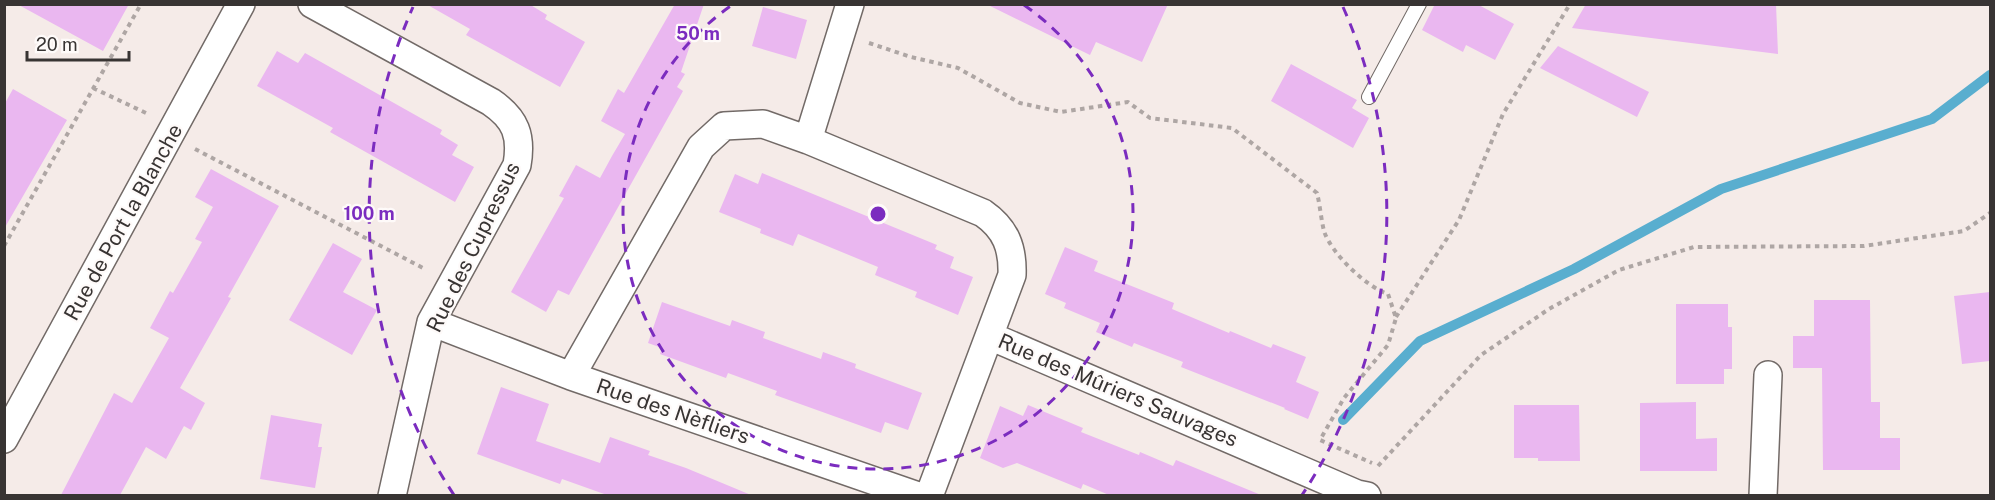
<svg xmlns="http://www.w3.org/2000/svg" width="1995" height="500" font-family="'Public Sans',sans-serif">
	<style>
		.lines { fill: none; stroke-linecap: round; stroke-linejoin: round }
		.stream { stroke: #59aecf; stroke-width: 10 }
		.building { fill: #eab7f0 }
		.service-casing { stroke: #726a67; stroke-width: 16 }
		.minor-casing { stroke: #726a67; stroke-width: 30 }
		.path { stroke: #aea6a4; stroke-width: 4; stroke-dasharray: 4.5 4.5; stroke-linecap: butt }
		.service { stroke: #fff; stroke-width: 14 }
		.minor { stroke: #fff; stroke-width: 27 }
		.ring { fill: none; stroke: #7b2cbf; stroke-width: 3; stroke-dasharray: 10 8 }
		.labels { text-anchor: middle; dominant-baseline: central; stroke-width: 4.5; stroke-linejoin: round; paint-order: stroke }
		.street-label { font-size: 21px; fill: #383433; stroke: #fefaf9 }
		.centre { fill: #7b2cbf; stroke: #fefaf9; stroke-width: 3 }
		.ring-label { font-size: 18px; text-anchor: middle; font-weight: bold; fill: #7b2cbf; stroke: #fefaf9; stroke-width: 4.5; stroke-linejoin: round; paint-order: stroke }
	</style>
	<rect width="100%" height="100%" fill="#f5ebe8"/>
	<g class="lines">
		<path class="stream" d="M 1343,420 L 1420,341 L 1574,269 L 1721,189 L 1932,119 L 1990,75"/>
	</g>
	<path class="building" d="M 17,4 L 129,4 L 103,51 Z
		M 426,4 L 529,4 L 547,15 L 545,19 L 585,42 L 560,87 L 466,35 L 470,29 Z
		M 675,4 L 704,4 L 681,72 L 685,74 L 677,87 L 683,91 L 569,295 L 558,290 L 546,312 L 511,292 L 564,198 L 559,196 L 576,165 L 600,178 L 612,156 L 625,134 L 601,121 L 618,89 L 624,93 Z
		M 986,4 L 1168,4 L 1142,62 L 1096,42 L 1090,55 Z
		M 1435,4 L 1477,4 L 1514,24 L 1495,60 L 1466,45 L 1463,52 L 1422,30 Z
		M 1586,4 L 1776,4 L 1778,54 L 1572,28 Z
		M 763,7 L 807,20 L 796,59 L 752,46 Z
		M 1558,46 L 1649,92 L 1637,117 L 1540,68 Z
		M 277,51 L 298,63 L 305,53 L 442,130 L 440,134 L 458,145 L 452,155 L 474,167 L 455,202 L 330,132 L 333,128 L 257,86 Z
		M 1291,64 L 1357,100 L 1352,108 L 1369,118 L 1353,148 L 1271,101 Z
		M 13,89 L 67,120 L 4,229 L 4,105 Z
		M 211,169 L 279,206 L 228,297 L 231,298 L 180,388 L 205,403 L 191,430 L 184,426 L 166,459 L 146,447 L 120,495 L 61,495 L 114,393 L 132,403 L 169,338 L 150,328 L 170,291 L 173,293 L 202,242 L 195,239 L 213,207 L 195,197 Z
		M 762,173 L 937,245 L 935,249 L 954,257 L 950,268 L 973,277 L 958,315 L 915,297 L 917,292 L 875,275 L 878,267 L 798,234 L 793,246 L 760,233 L 761,229 L 719,212 L 735,174 L 758,184 Z
		M 333,243 L 362,259 L 343,292 L 377,310 L 352,355 L 289,320 Z
		M 1065,247 L 1098,261 L 1094,271 L 1174,303 L 1172,309 L 1229,333 L 1230,331 L 1271,348 L 1273,344 L 1306,357 L 1296,382 L 1319,392 L 1308,419 L 1284,409 L 1285,408 L 1181,367 L 1183,362 L 1134,343 L 1132,347 L 1096,332 L 1100,323 L 1064,308 L 1066,303 L 1045,294 Z
		M 1990,292 L 1990,361 L 1962,364 L 1954,296 Z
		M 1814,300 L 1870,300 L 1871,402 L 1880,402 L 1880,438 L 1900,438 L 1900,470 L 1823,470 L 1822,368 L 1793,368 L 1793,336 L 1814,336 Z
		M 662,302 L 730,326 L 732,320 L 765,332 L 763,338 L 821,359 L 823,352 L 856,364 L 855,368 L 922,393 L 908,430 L 885,422 L 881,433 L 775,395 L 777,391 L 728,373 L 726,378 L 660,354 L 662,348 L 648,343 Z
		M 1676,304 L 1728,304 L 1728,327 L 1732,327 L 1732,369 L 1724,369 L 1724,384 L 1676,384 Z
		M 501,387 L 549,404 L 536,441 L 600,463 L 610,437 L 650,451 L 648,455 L 686,468 L 751,495 L 607,495 L 562,479 L 560,484 L 477,454 Z
		M 1696,402 L 1696,439 L 1717,438 L 1717,471 L 1640,471 L 1640,403 Z
		M 1028,405 L 1083,428 L 1081,432 L 1139,455 L 1140,452 L 1173,466 L 1176,460 L 1261,495 L 1109,495 L 1083,484 L 1081,489 L 1017,463 L 1003,468 L 980,458 L 1000,406 L 1023,416 Z
		M 1514,405 L 1579,405 L 1580,461 L 1538,461 L 1538,458 L 1514,458 Z
		M 271,415 L 322,424 L 318,447 L 322,447 L 315,488 L 260,479 Z"/>
	<g class="lines">
		<g class="service-casing">
			<path id="service" d="M 1369,97 L 1419,4"/>
		</g>
		<g class="minor-casing">
			<path id="minor" d="M 312,4 L 491,102 C 516,119 522,136 517,165 L 431,322 L 392,496
				M 808,140 L 850,4
				M 431,322 L 571,376 L 918,496
				M 990,336 L 1357,494 L 1367,496
				M 571,376 L 701,147 L 724,126 L 763,124 L 808,140 L 983,213 C 1006,229 1013,248 1012,275 L 929,496
				M 4,439 L 241,4
				M 1763,496 L 1768,375"/>
		</g>
		<path class="path" d="M 869,43 L 911,57 L 958,68 L 1020,103 L 1061,112 L 1128,102 L 1150,118 L 1232,128 L 1317,193 C 1320,205 1321,219 1324,231 C 1331,253 1366,287 1388,294 L 1396,318 L 1388,345 L 1344,398 L 1320,440 L 1372,463
			M 93,88 L 146,113
			M 195,149 L 425,269
			M 4,246 L 141,4
			M 1396,317 L 1459,220 L 1503,114 L 1570,4
			M 1378,466 L 1481,355 L 1549,309 L 1619,270 L 1694,247 L 1864,246 L 1964,231 L 1990,213"/>
		<use href="#service" class="service"/>
		<use href="#minor" class="minor"/>
	</g>
	<g class="ring">
		<path d="M1024 5A255 255 0 1 1 732 5"/>
		<path d="M454 495A509 509 0 0 1 413 7M1343 7A509 509 0 0 1 1302 495"/>
	</g>
	<g class="labels">
		<g class="street-label">
			<text transform="translate(123 222) rotate(-61)">Rue de Port la Blanche</text>
			<text transform="translate(473 247) rotate(-64)">Rue des Cupressus</text>
			<text transform="translate(1118 390) rotate(23)">Rue des Mûriers Sauvages</text>
			<text transform="translate(673 411) rotate(19)">Rue des Nèfliers</text>
		</g>
	</g>
	<circle cx="878" cy="214" r="9" class="centre"/>
	<g class="ring-label">
		<text x="698" y="40">50 m</text>
		<text x="369" y="220">100 m</text>
	</g>
	<rect width="1995" height="500" fill="none" stroke="#383433" stroke-width="12"/>
	<path d="M27 51v9h102v-9" fill="none" stroke="#383433" stroke-width="3"/>
	<text x="36" y="51" font-size="18" fill="#383433" stroke="#fefaf9" stroke-width="4.5" paint-order="stroke">20 m</text>
</svg>
